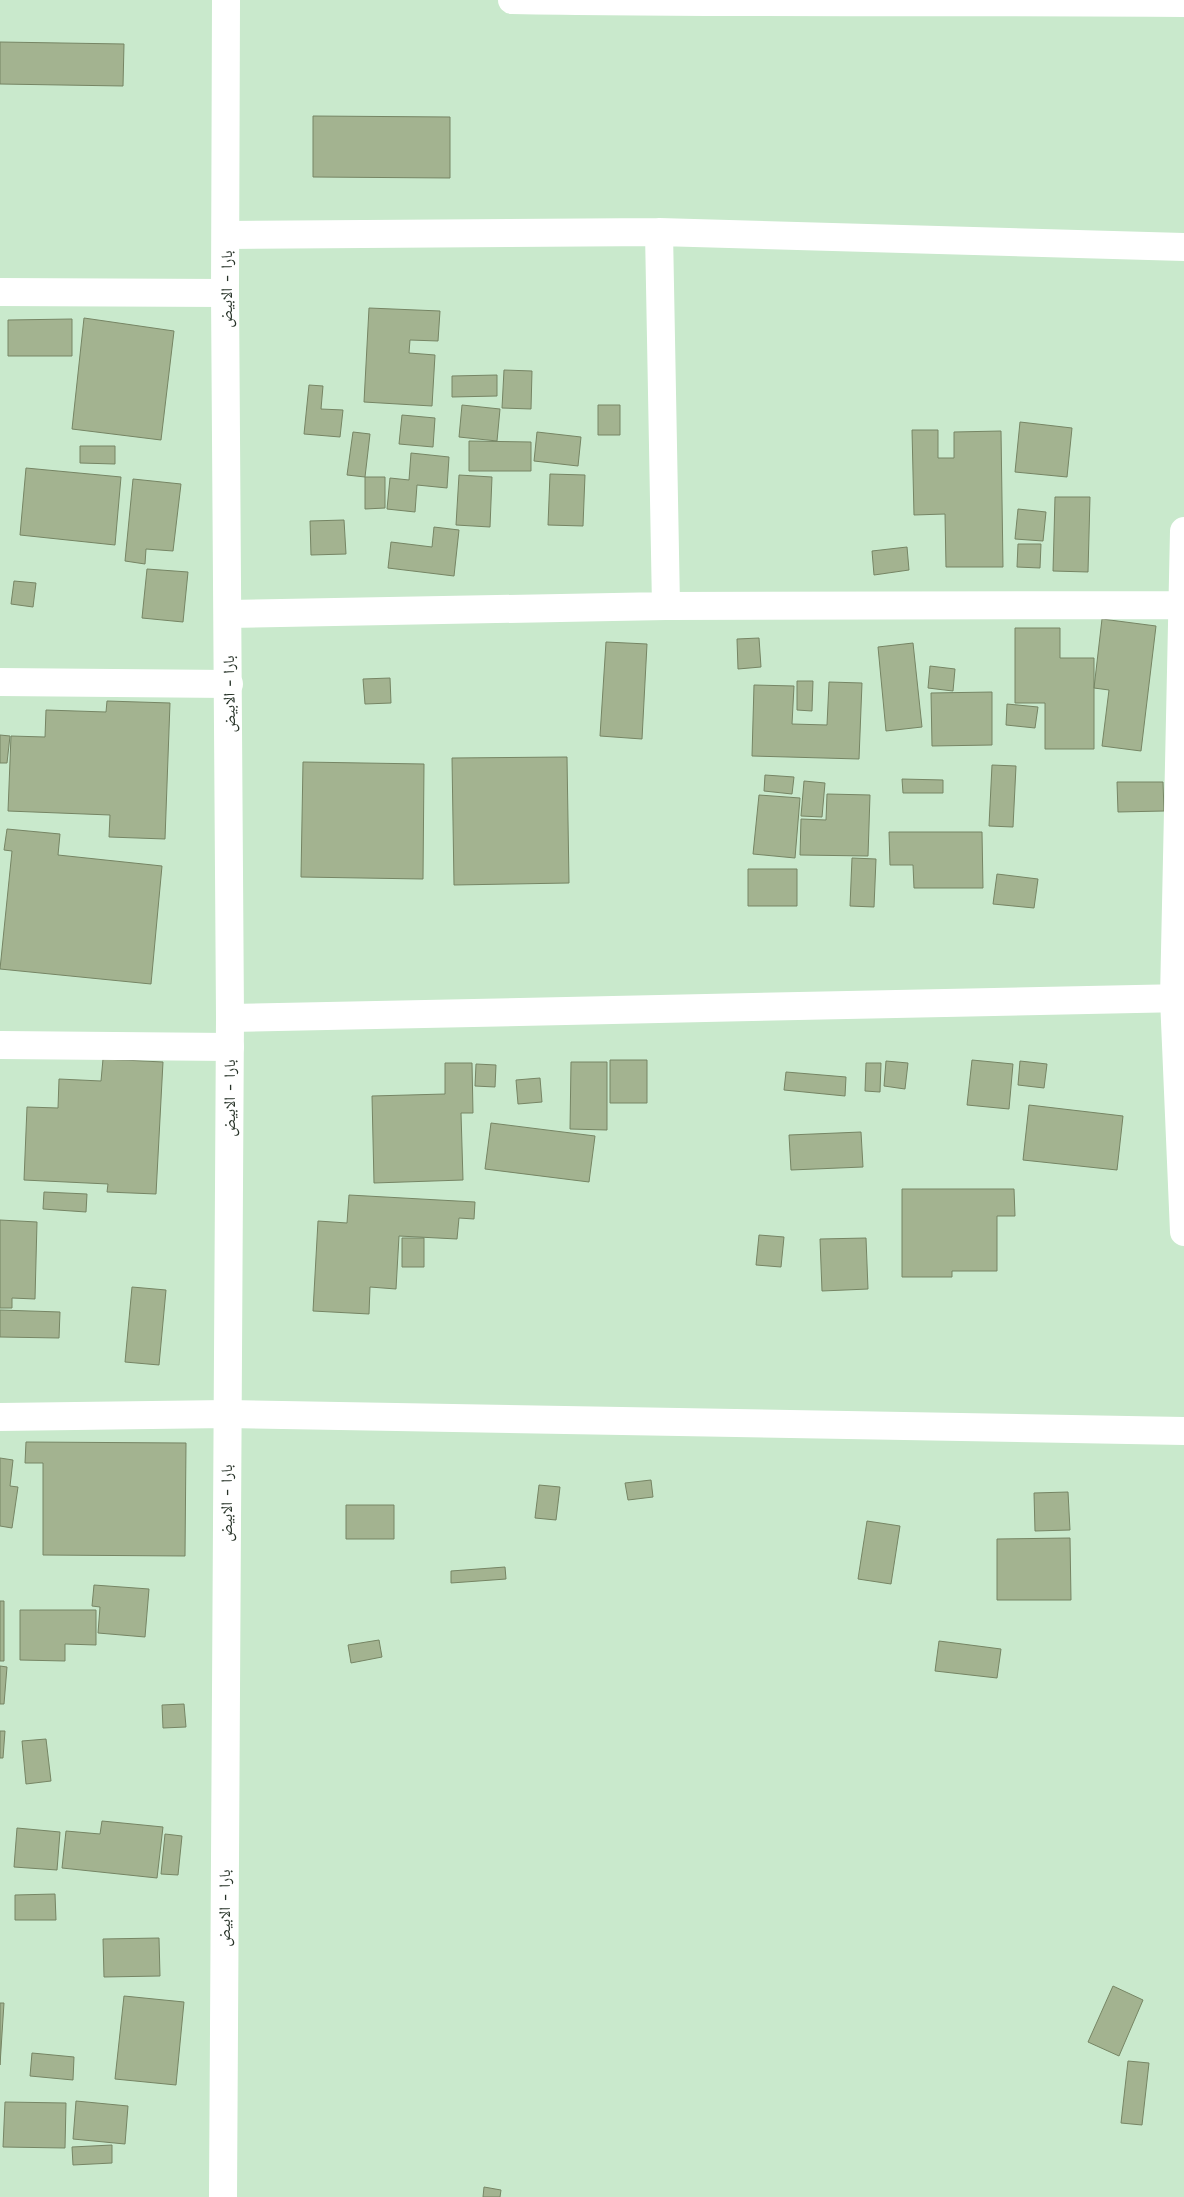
<svg xmlns="http://www.w3.org/2000/svg" width="1184" height="2197" font-family="'Work Sans','Noto Naskh Arabic',sans-serif">
	<style>
		.building { fill: #a3b390; stroke: #768564 }
		.lines { fill: none; stroke-linecap: round; stroke-linejoin: round }
		.street { stroke: #fff; stroke-width: 28 }
		.primary { stroke: #fff; stroke-width: 28 }
		.labels { text-anchor: middle; dominant-baseline: central; stroke-width: 4; stroke-linejoin: round; paint-order: stroke }
		.street-label { font-size: 16px; fill: #263227; stroke: #fff }
	</style>
	<rect width="100%" height="100%" fill="#c9e9cc"/>
	<path class="building" d="M 0,42 L 124,44 L 123,86 L 0,84 Z
		M 313,116 L 450,117 L 450,178 L 313,177 Z
		M 369,308 L 440,311 L 438,341 L 410,340 L 409,353 L 435,355 L 432,406 L 364,402 Z
		M 84,318 L 174,331 L 161,440 L 72,429 Z
		M 72,319 L 72,356 L 8,356 L 8,320 Z
		M 504,370 L 532,371 L 531,409 L 502,408 Z
		M 497,375 L 497,396 L 452,397 L 452,376 Z
		M 309,385 L 323,386 L 321,409 L 343,410 L 340,437 L 304,434 Z
		M 462,405 L 500,409 L 497,441 L 459,437 Z
		M 598,405 L 620,405 L 620,435 L 598,435 Z
		M 402,415 L 435,418 L 433,447 L 399,444 Z
		M 1020,422 L 1072,428 L 1067,477 L 1015,472 Z
		M 912,430 L 938,430 L 938,458 L 954,458 L 954,432 L 1001,431 L 1003,567 L 946,567 L 945,514 L 914,515 Z
		M 353,432 L 370,434 L 365,477 L 347,475 Z
		M 537,432 L 581,437 L 578,466 L 534,461 Z
		M 469,441 L 531,442 L 531,471 L 469,471 Z
		M 80,446 L 115,446 L 115,464 L 80,463 Z
		M 411,453 L 449,457 L 447,488 L 417,485 L 415,512 L 387,509 L 390,478 L 409,480 Z
		M 26,468 L 121,477 L 115,545 L 20,535 Z
		M 550,474 L 585,475 L 583,526 L 548,525 Z
		M 459,475 L 492,477 L 490,527 L 456,525 Z
		M 365,477 L 385,477 L 385,508 L 365,509 Z
		M 133,479 L 181,484 L 173,551 L 146,549 L 145,564 L 125,561 Z
		M 1055,497 L 1090,497 L 1088,572 L 1053,571 Z
		M 1018,509 L 1046,512 L 1043,541 L 1015,539 Z
		M 344,520 L 346,554 L 311,555 L 310,521 Z
		M 434,527 L 459,530 L 454,576 L 388,568 L 391,542 L 432,547 Z
		M 1018,544 L 1041,544 L 1040,568 L 1017,567 Z
		M 907,547 L 909,570 L 874,575 L 872,551 Z
		M 147,569 L 188,572 L 183,622 L 142,618 Z
		M 14,581 L 36,583 L 33,607 L 11,604 Z
		M 1102,619 L 1156,626 L 1141,751 L 1102,746 L 1109,690 L 1094,688 Z
		M 1015,628 L 1060,628 L 1060,658 L 1094,658 L 1094,749 L 1045,749 L 1045,703 L 1015,703 Z
		M 759,638 L 761,667 L 738,669 L 737,639 Z
		M 606,642 L 647,644 L 642,739 L 600,736 Z
		M 913,643 L 922,727 L 886,731 L 878,647 Z
		M 930,666 L 955,669 L 953,691 L 928,688 Z
		M 390,678 L 391,703 L 365,704 L 363,679 Z
		M 797,681 L 813,681 L 812,711 L 797,710 Z
		M 829,682 L 862,683 L 859,759 L 752,756 L 754,685 L 794,686 L 792,724 L 827,725 Z
		M 992,692 L 992,745 L 932,746 L 931,693 Z
		M 107,701 L 170,703 L 165,839 L 109,837 L 110,815 L 8,811 L 11,736 L 45,737 L 46,710 L 106,712 Z
		M 1007,704 L 1038,707 L 1035,728 L 1006,725 Z
		M 0,735 L 10,736 L 7,763 L 0,763 Z
		M 567,757 L 569,883 L 454,885 L 452,758 Z
		M 303,762 L 424,764 L 423,879 L 301,877 Z
		M 992,765 L 1016,766 L 1013,827 L 989,826 Z
		M 765,775 L 794,777 L 792,794 L 764,791 Z
		M 902,779 L 943,780 L 943,793 L 903,793 Z
		M 804,781 L 825,783 L 822,817 L 801,816 Z
		M 1117,782 L 1163,782 L 1164,811 L 1118,812 Z
		M 827,794 L 870,795 L 868,856 L 800,855 L 801,819 L 826,820 Z
		M 759,795 L 800,798 L 795,858 L 753,854 Z
		M 7,829 L 60,834 L 58,855 L 162,866 L 151,984 L 0,969 L 12,851 L 4,850 Z
		M 889,832 L 982,832 L 983,888 L 914,888 L 913,865 L 890,865 Z
		M 852,858 L 876,859 L 874,907 L 850,906 Z
		M 748,869 L 797,869 L 797,906 L 748,906 Z
		M 997,874 L 1038,879 L 1034,908 L 993,904 Z
		M 103,1059 L 163,1062 L 156,1194 L 107,1192 L 108,1184 L 24,1180 L 27,1107 L 58,1108 L 59,1079 L 101,1081 Z
		M 610,1060 L 647,1060 L 647,1103 L 610,1103 Z
		M 972,1060 L 1013,1064 L 1009,1109 L 967,1105 Z
		M 886,1061 L 908,1063 L 905,1089 L 884,1086 Z
		M 1020,1061 L 1047,1064 L 1044,1088 L 1018,1085 Z
		M 571,1062 L 607,1062 L 607,1130 L 570,1129 Z
		M 445,1063 L 472,1063 L 473,1113 L 461,1113 L 463,1180 L 374,1183 L 372,1096 L 445,1094 Z
		M 866,1063 L 881,1063 L 880,1092 L 865,1091 Z
		M 476,1064 L 496,1065 L 495,1087 L 475,1086 Z
		M 786,1072 L 846,1077 L 845,1096 L 784,1090 Z
		M 540,1078 L 542,1102 L 518,1104 L 516,1080 Z
		M 1029,1105 L 1123,1116 L 1117,1170 L 1023,1160 Z
		M 491,1123 L 595,1136 L 589,1182 L 485,1169 Z
		M 861,1132 L 863,1167 L 791,1170 L 789,1135 Z
		M 902,1189 L 1014,1189 L 1015,1216 L 997,1216 L 997,1271 L 952,1271 L 952,1277 L 902,1277 Z
		M 44,1192 L 87,1194 L 86,1212 L 43,1209 Z
		M 349,1195 L 475,1202 L 474,1219 L 459,1218 L 457,1239 L 399,1236 L 396,1289 L 370,1287 L 369,1314 L 313,1311 L 318,1221 L 347,1223 Z
		M 0,1220 L 37,1222 L 35,1299 L 12,1298 L 12,1308 L 0,1308 Z
		M 759,1235 L 784,1237 L 781,1267 L 756,1265 Z
		M 402,1238 L 424,1238 L 424,1267 L 402,1267 Z
		M 866,1238 L 868,1289 L 822,1291 L 820,1239 Z
		M 132,1287 L 166,1290 L 159,1365 L 125,1362 Z
		M 0,1310 L 60,1312 L 59,1338 L 0,1337 Z
		M 26,1442 L 186,1443 L 185,1556 L 43,1555 L 43,1463 L 25,1463 Z
		M 0,1458 L 13,1460 L 10,1486 L 18,1487 L 12,1528 L 0,1526 Z
		M 651,1480 L 653,1497 L 628,1500 L 625,1483 Z
		M 539,1485 L 560,1487 L 556,1520 L 535,1518 Z
		M 1068,1492 L 1070,1530 L 1035,1531 L 1034,1493 Z
		M 346,1505 L 394,1505 L 394,1539 L 346,1539 Z
		M 867,1521 L 900,1526 L 891,1584 L 858,1579 Z
		M 1070,1538 L 1071,1600 L 997,1600 L 997,1539 Z
		M 505,1567 L 506,1579 L 451,1583 L 451,1571 Z
		M 94,1585 L 149,1589 L 145,1637 L 98,1633 L 100,1607 L 92,1606 Z
		M 0,1601 L 4,1601 L 4,1661 L 0,1661 Z
		M 20,1610 L 96,1610 L 96,1645 L 65,1644 L 65,1661 L 20,1660 Z
		M 379,1640 L 382,1657 L 351,1663 L 348,1645 Z
		M 939,1641 L 1001,1649 L 997,1678 L 935,1671 Z
		M 0,1666 L 7,1667 L 4,1704 L 0,1704 Z
		M 184,1704 L 186,1727 L 163,1728 L 162,1705 Z
		M 0,1731 L 5,1731 L 3,1758 L 0,1758 Z
		M 46,1739 L 51,1781 L 26,1784 L 22,1741 Z
		M 102,1821 L 163,1827 L 157,1878 L 62,1868 L 66,1831 L 100,1834 Z
		M 17,1828 L 60,1832 L 57,1870 L 14,1867 Z
		M 165,1834 L 182,1836 L 178,1875 L 161,1874 Z
		M 55,1894 L 56,1920 L 15,1920 L 15,1895 Z
		M 159,1938 L 160,1976 L 104,1977 L 103,1939 Z
		M 1113,1986 L 1143,2000 L 1119,2056 L 1088,2042 Z
		M 124,1996 L 184,2002 L 176,2085 L 115,2079 Z
		M 0,2003 L 4,2003 L 0,2065 Z
		M 32,2053 L 74,2057 L 73,2080 L 30,2076 Z
		M 1128,2061 L 1149,2063 L 1142,2125 L 1121,2123 Z
		M 76,2101 L 128,2106 L 125,2144 L 73,2139 Z
		M 5,2102 L 66,2103 L 65,2148 L 3,2147 Z
		M 112,2145 L 112,2163 L 73,2165 L 72,2147 Z
		M 484,2187 L 501,2190 L 500,2197 L 483,2197 Z"/>
	<g class="lines">
		<path class="street" d="M 512,0 C 736,4 960,1 1184,3
			M 659,232 L 666,606
			M 226,235 L 659,232 L 1184,247
			M 0,292 L 225,293
			M 1184,531 L 1174,998 L 1184,1232
			M 228,614 L 666,606 L 1183,605
			M 0,682 L 229,684
			M 230,1018 L 1184,998
			M 0,1045 L 230,1047
			M 0,1417 L 227,1414 L 1184,1431"/>
		<path class="primary" d="M 223,2197 L 230,1018 L 225,293 L 226,0"/>
	</g>
	<g class="labels">
		<g class="street-label">
			<text transform="translate(226 289) rotate(-90)">بارا - الابيض</text>
			<text transform="translate(229 694) rotate(-91)">بارا - الابيض</text>
			<text transform="translate(229 1098) rotate(-90)">بارا - الابيض</text>
			<text transform="translate(226 1503) rotate(-90)">بارا - الابيض</text>
			<text transform="translate(224 1908) rotate(-90)">بارا - الابيض</text>
		</g>
	</g>
</svg>
